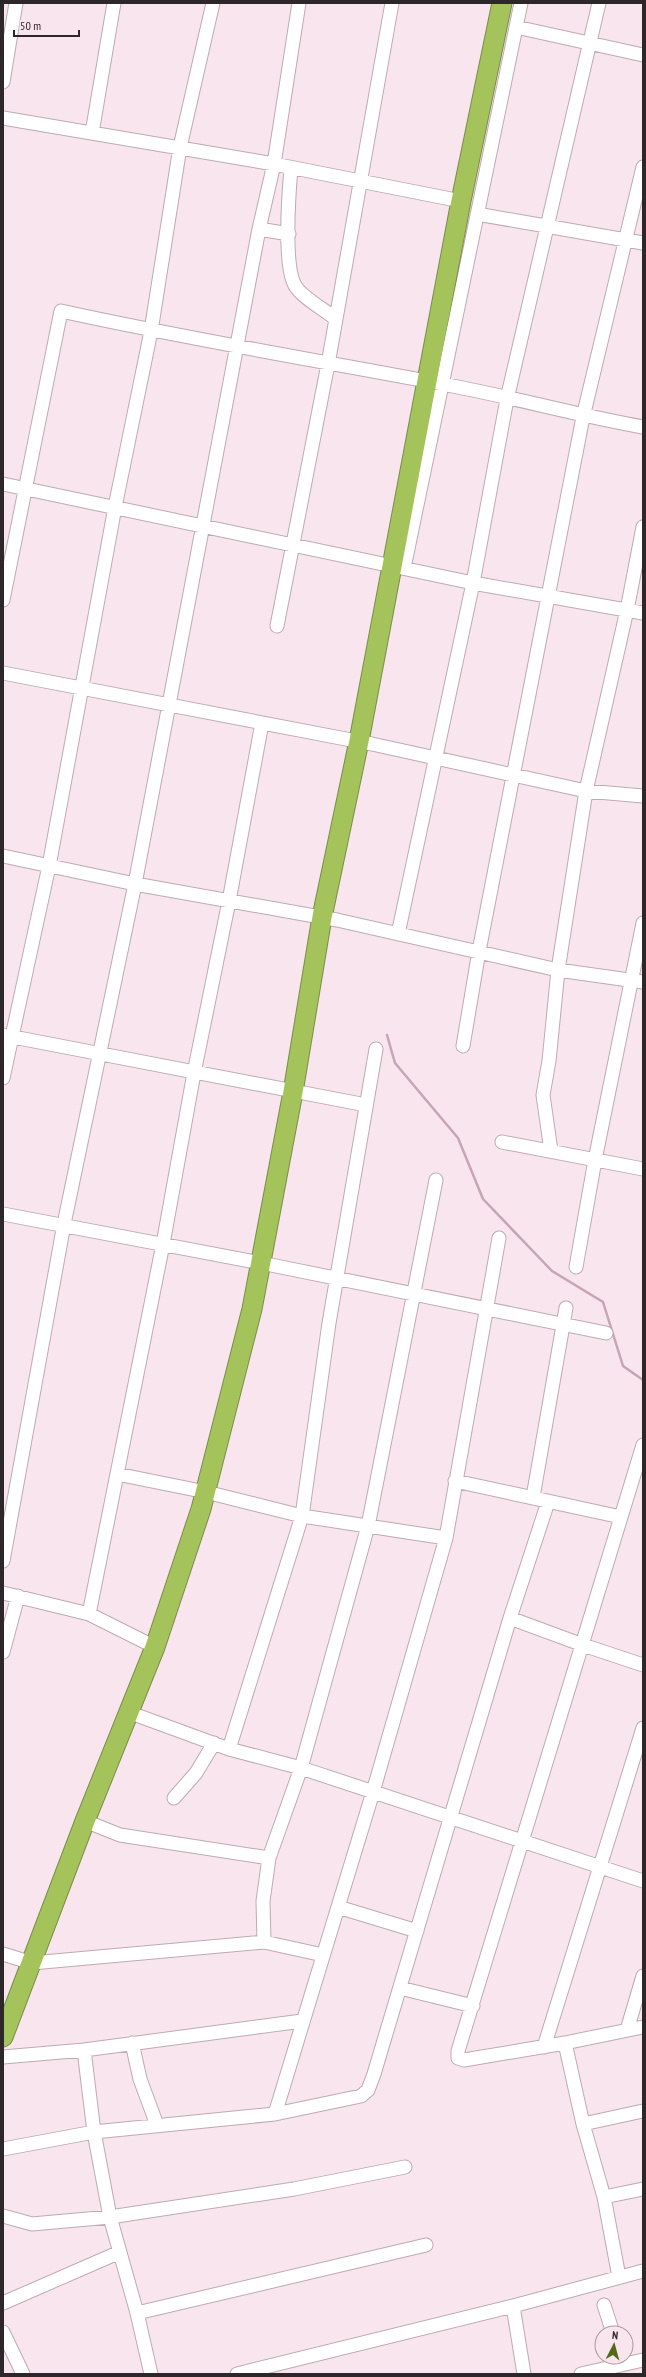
<svg xmlns="http://www.w3.org/2000/svg" width="646" height="2377" font-family="'PT Sans Narrow',sans-serif">
	<style>
		.lines { fill: none; stroke-linecap: round; stroke-linejoin: round }
		.stream { stroke: #c6a5b6; stroke-width: 2.5 }
		.minor-casing { stroke: #bdabb4; stroke-width: 15 }
		.highway-casing { stroke: #7b8d4a; stroke-width: 21 }
		.minor { stroke: #fff; stroke-width: 13 }
		.highway { stroke: #a4c45b; stroke-width: 19 }
	</style>
	<rect width="100%" height="100%" fill="#f8e5ee"/>
	<g class="lines">
		<path class="stream" d="M 387,1035 L 395,1063 L 458,1138 L 483,1199 L 552,1271 L 603,1302 L 623,1366 L 643,1380"/>
		<g class="minor-casing">
			<path id="minor" d="M 516,27 L 643,55
				M 3,82 L 16,3
				M 3,118 L 274,164 L 461,201
				M 92,133 L 114,3
				M 291,168 C 289,191 283,269 296,287 C 303,298 325,310 336,319
				M 477,214 L 643,243
				M 259,229 L 289,234
				M 3,484 L 473,583 L 643,613
				M 404,568 L 521,3
				M 3,600 L 61,311 C 188,339 315,360 442,384 C 509,396 575,415 643,427
				M 277,626 L 328,364 L 392,3
				M 3,673 L 372,744 L 586,791 L 643,796
				M 3,856 L 135,884 L 337,920 L 558,970 L 643,982
				M 398,934 L 473,583 L 507,399 L 599,3
				M 3,1035 L 366,1105
				M 463,1046 L 479,951 L 583,417 L 643,167
				M 3,1078 L 49,866 L 115,507 L 151,331 L 180,147 L 213,3
				M 502,1142 L 643,1169
				M 551,1151 L 543,1095 L 549,1061 L 558,970 L 586,791 L 627,610 L 643,527
				M 3,1214 L 261,1263 L 606,1333
				M 576,1267 L 595,1160 L 643,923
				M 643,1445 L 458,2051 L 458,2058 L 464,2060 L 565,2043 L 643,2027
				M 117,1474 L 206,1492 L 302,1516 L 446,1538
				M 455,1481 L 621,1517
				M 533,1497 L 566,1308
				M 3,1561 L 64,1224 L 135,884 L 259,229 L 274,164 L 299,3
				M 3,1593 L 89,1614 L 155,1647
				M 89,1614 L 163,1244 L 194,1073 L 229,901 L 262,723
				M 510,1618 L 583,1645 L 643,1665
				M 3,1652 L 18,1596
				M 128,1712 L 229,1749 L 301,1768 L 643,1881
				M 229,1749 L 302,1516 L 329,1323 L 376,1049
				M 174,1798 L 196,1773 L 214,1743
				M 85,1821 L 120,1835 L 269,1858
				M 338,1907 L 417,1931
				M 264,1942 L 263,1901 L 269,1858 L 301,1768 L 368,1526 L 436,1180
				M 3,1954 L 32,1963 L 264,1942 L 323,1955
				M 400,1988 L 473,2006
				M 627,2030 L 643,1976
				M 132,2043 L 140,2079 L 157,2125
				M 565,2043 L 583,2124 L 604,2197 L 619,2277
				M 544,2047 L 643,1728
				M 84,2050 L 94,2132 L 110,2217 L 137,2313 L 151,2374
				M 3,2057 L 84,2050 L 302,2021
				M 275,2114 L 373,1792 L 446,1538 L 499,1238
				M 583,2124 L 643,2111
				M 3,2149 L 94,2132 L 275,2114 L 361,2096 L 368,2090 L 374,2074 L 510,1618 L 548,1502
				M 604,2197 L 643,2189
				M 3,2216 L 32,2224 L 110,2217 L 294,2189 L 405,2167
				M 3,2303 L 120,2252
				M 604,2305 L 613,2333
				M 513,2306 L 524,2374
				M 137,2313 L 426,2245
				M 3,2332 L 23,2374
				M 237,2374 L 513,2306 L 643,2271
				M 581,2374 L 643,2360"/>
		</g>
		<g class="highway-casing">
			<path id="highway" d="M 3,2037 L 85,1821 L 155,1647 L 201,1509 L 252,1309 L 293,1092 L 322,917 L 359,741 L 461,201 L 502,3"/>
		</g>
		<use href="#minor" class="minor"/>
		<use href="#highway" class="highway"/>
	</g>
	<rect width="646" height="2377" fill="none" stroke="#2e272a" stroke-width="8"/>
	<g transform="translate(614 2345) rotate(6)"><circle r="19" fill="#f8e5ee" stroke="#a799a0"/>
	<path d="M0-3L7 15L0 10L-7 15Z" fill="#556a19"/>
	<text y="-6" font-size="11" font-weight="bold" text-anchor="middle" fill="#2e272a">N</text>
	</g>
	<path d="M14 30v6h65v-6" fill="none" stroke="#2e272a" stroke-width="2"/>
	<text x="20" y="30" font-size="12" fill="#2e272a" stroke="#f8e5ee" stroke-width="3" paint-order="stroke">50 m</text>
</svg>
